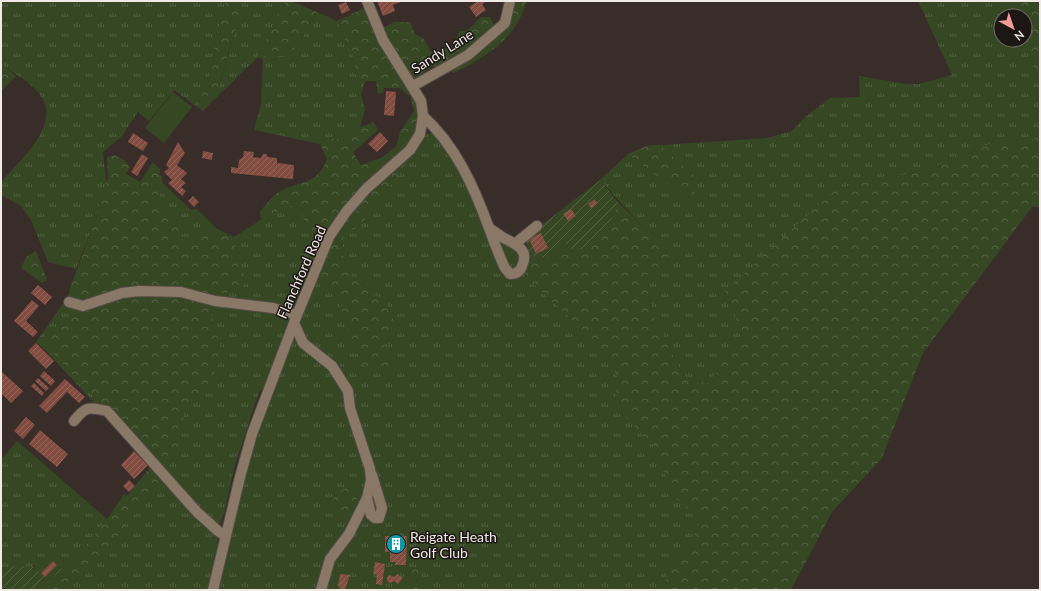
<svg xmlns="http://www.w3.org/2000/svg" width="1041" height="591" font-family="Lato,sans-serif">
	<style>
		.grass { fill: url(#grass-tufts) }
		.forest { fill: url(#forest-crowns) }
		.garden { fill: url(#garden-furrows) }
		.pitch { fill: #354823 }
		.building { fill: url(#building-hatch) }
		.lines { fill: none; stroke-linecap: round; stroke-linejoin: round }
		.minor-casing { stroke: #564b47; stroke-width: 12 }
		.minor { stroke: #8a7867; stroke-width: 10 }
		.labels { text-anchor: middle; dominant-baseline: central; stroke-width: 3; stroke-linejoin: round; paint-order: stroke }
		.street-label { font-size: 14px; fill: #f1e9e6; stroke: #1c1715 }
		.poi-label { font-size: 14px; fill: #f1e9e6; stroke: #1c1715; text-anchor: start }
	</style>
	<defs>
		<pattern id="grass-tufts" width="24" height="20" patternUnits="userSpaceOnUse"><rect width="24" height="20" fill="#354823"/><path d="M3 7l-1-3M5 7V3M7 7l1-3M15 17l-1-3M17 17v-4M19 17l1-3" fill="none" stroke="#536243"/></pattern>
		<pattern id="forest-crowns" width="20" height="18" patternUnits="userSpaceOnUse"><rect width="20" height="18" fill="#354823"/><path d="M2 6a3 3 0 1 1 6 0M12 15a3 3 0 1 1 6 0" fill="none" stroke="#536243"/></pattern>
		<pattern id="garden-furrows" width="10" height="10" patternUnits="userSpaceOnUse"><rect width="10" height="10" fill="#354823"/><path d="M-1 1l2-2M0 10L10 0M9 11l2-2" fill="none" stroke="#536243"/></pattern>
		<pattern id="building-hatch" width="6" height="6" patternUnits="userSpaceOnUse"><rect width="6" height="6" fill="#824c41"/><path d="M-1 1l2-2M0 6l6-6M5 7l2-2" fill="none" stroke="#94665c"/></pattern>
	</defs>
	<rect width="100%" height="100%" fill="#392d29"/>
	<path class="grass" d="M 1,1 L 226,1 L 215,41 L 213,66 L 197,107 L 174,90 L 149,121 L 138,112 L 121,137 L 103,152 L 106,182 L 96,218 L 76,269 L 48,262 L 31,220 L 21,206 L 1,195 L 1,182 C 23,157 68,120 34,88 C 25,79 11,72 1,64 Z
		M 244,1 L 286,1 L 257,58 L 222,92 L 218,89 Z
		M 918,1 L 1007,1 L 1015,16 L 1001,16 L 1001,40 L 1024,40 L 1040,86 L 1040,135 L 1029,142 L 994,142 L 957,160 L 900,176 L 742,333 L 709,383 L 684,377 L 653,316 L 647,275 L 666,263 L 669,244 L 642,226 L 600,180 L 628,154 L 647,146 L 767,138 L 792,131 L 805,117 L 830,98 L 860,97 L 859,76 L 907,84 L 919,84 L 952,75 Z
		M 317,12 L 337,21 L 346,41 L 352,49 L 356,75 L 365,81 L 361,94 L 365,110 L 360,127 L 343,140 L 328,138 L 320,144 L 254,130 L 261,104 L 263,57 L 288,55 L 299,43 Z
		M 416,131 L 423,138 L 427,134 L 442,132 L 458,152 L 493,225 L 520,242 L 529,258 L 754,438 L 686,590 L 219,590 C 235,518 252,446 277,376 L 259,392 L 234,468 L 224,514 L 219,525 L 217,537 L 218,547 L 209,590 L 44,590 L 87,550 L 154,467 L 46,351 L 36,342 L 62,305 L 114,224 L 154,170 L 162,177 L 163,183 L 191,210 L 197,209 L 220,232 L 233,238 L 275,210 L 354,184 Z
		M 17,441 L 107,519 L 83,551 L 62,570 L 53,561 L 41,573 L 33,567 L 1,572 L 1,460 Z"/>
	<path class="forest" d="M 226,1 L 244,1 L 218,88 L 222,92 L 203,111 L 197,107 L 213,66 L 215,41 Z
		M 286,1 L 291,1 L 317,12 L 299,43 L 288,55 L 257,58 Z
		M 515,1 L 526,1 C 519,37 485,57 454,73 L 433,66 L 417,77 L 409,86 C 424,119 427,128 396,152 L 406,166 L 360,226 L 344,234 C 340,256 343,261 354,281 L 362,276 L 374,295 L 385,301 L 397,327 L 385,347 L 394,367 C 386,369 375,372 367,367 C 343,351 354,301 318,280 L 310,237 L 301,212 L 291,206 L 261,219 L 260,211 C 266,205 273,195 280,191 C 301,181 318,184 327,159 L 320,144 L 328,138 L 343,140 L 360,127 L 374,122 L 378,130 L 353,152 L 361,165 L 381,158 L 394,148 L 397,145 L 400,132 L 414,111 L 410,96 L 400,88 L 384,88 L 383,93 L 378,94 L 376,81 L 365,81 L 356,75 L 352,49 L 346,41 L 337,21 L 366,7 L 379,30 L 394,22 L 410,22 L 415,34 L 423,38 L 431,51 L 456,46 L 455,40 L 460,31 L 467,31 L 481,17 L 490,17 L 498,32 Z
		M 1007,1 L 1040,1 L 1040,86 L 1024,40 L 1025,16 L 1015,16 Z
		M 1,64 L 16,76 L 1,91 Z
		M 1040,135 L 1040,207 L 1032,207 L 923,353 L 882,458 L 832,512 L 791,590 L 661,590 L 666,583 L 668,567 L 685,555 L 701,519 L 678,501 L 650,443 L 615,405 L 617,376 L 604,350 L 524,275 L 530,256 L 546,258 L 565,244 L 608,230 L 618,202 L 642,226 L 669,244 L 666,263 L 647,275 L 653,316 L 684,377 L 709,383 L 742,333 L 725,291 L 837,188 L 900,176 L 957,160 L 994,142 L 1029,142 Z
		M 660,145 L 693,175 L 697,189 L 689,200 L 628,154 L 647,146 Z
		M 114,155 L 124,160 L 130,167 L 126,174 L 140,182 L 153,162 L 160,169 C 158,200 157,205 182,225 L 182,248 L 192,246 L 208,232 L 220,230 L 233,237 L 246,282 L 241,289 L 222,293 L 208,302 L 223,355 L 204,393 L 185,409 L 178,447 L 155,487 L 103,555 L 67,590 L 35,590 C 75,563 98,534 124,494 L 127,496 L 152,465 L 98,401 L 49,349 L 46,342 L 58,323 L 74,314 L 77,305 L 69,291 L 96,218 L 106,182 L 108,179 L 107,157 Z
		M 36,251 L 47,280 L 42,283 L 21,268 L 26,257 Z
		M 353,484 L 358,495 L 351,519 L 331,504 L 335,494 Z
		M 410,567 L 420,569 L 422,575 L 420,590 L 407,590 Z"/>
	<path class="garden" d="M 600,180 L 618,202 L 608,230 L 584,251 L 565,244 L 546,258 L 530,256 L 525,238 Z
		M 20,565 L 33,567 L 41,573 L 57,565 L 62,570 L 35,590 L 1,590 L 1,572 L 7,568 Z"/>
	<path class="pitch" d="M 173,92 L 192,107 L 164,143 L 145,128 Z"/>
	<path class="building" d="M 377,1 L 400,1 L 401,2 L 393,5 L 395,11 L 383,16 Z
		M 478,1 L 487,1 L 482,4 L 486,10 L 476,17 L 469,7 Z
		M 346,2 L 350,10 L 342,14 L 338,5 Z
		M 386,91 L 396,92 L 394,116 L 384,115 Z
		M 380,132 L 388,141 L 377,152 L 368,144 Z
		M 133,133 L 148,143 L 143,151 L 128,142 Z
		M 178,142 L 185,153 L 177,165 L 187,173 L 181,179 L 186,183 L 181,187 L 186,191 L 182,196 L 168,183 L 172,180 L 164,172 L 169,168 L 166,165 Z
		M 203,151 L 213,153 L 212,160 L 202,158 Z
		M 244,151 L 254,152 L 253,157 L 261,158 L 263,154 L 266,154 L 268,157 L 277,158 L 277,163 L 294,165 L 293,179 L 231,173 L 231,167 L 238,168 L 239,160 L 243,157 Z
		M 142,154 L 148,158 L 137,176 L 131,172 Z
		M 193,196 L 199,202 L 194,207 L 188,201 Z
		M 595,199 L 597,204 L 591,208 L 588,204 Z
		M 571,209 L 576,216 L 568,221 L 563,214 Z
		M 541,233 L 548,248 L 536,254 L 529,239 Z
		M 38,285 L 52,297 L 45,305 L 31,293 Z
		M 32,300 L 39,306 L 26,321 L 38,332 L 33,337 L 14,321 Z
		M 36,343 L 54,361 L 46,369 L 28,351 Z
		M 1,371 L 23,391 L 11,403 L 1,393 Z
		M 44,371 L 55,381 L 51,386 L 40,376 Z
		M 38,378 L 49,388 L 46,391 L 35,381 Z
		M 65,379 L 85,397 L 79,403 L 67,392 L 47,413 L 39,406 Z
		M 34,383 L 44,393 L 42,396 L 31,386 Z
		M 26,417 L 35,425 L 23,439 L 14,431 Z
		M 40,430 L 68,454 L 57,467 L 29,444 Z
		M 134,451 L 148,465 L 134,479 L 121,465 Z
		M 129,480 L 135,486 L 129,492 L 123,486 Z
		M 385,536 L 407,536 L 406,565 L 395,565 L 396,562 L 390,562 L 390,552 L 385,552 Z
		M 53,561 L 57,565 L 45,577 L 41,573 Z
		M 375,562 L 385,564 L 382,585 L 376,584 L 377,574 L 373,574 Z
		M 340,574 L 350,575 L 345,590 L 339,590 L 340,587 L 338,586 Z
		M 397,574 L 403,578 L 398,584 L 394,581 L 391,583 L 387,581 L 387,577 L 389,575 L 395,577 Z"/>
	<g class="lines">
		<g class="minor-casing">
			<path id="minor" d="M 413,86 L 468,55 L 505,23 L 510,1
				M 423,116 C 456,146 474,187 489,228 C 494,242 499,256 505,268 L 510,274 C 515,274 520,272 522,266 C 530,249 515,244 502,237 C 498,234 493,231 489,228
				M 516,243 L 537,226
				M 69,302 L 83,306 L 122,293 L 139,291 L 181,292 L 215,301 L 273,308 L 297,315
				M 294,323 L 303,343 L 332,366 L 348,391 L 350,408 L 370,469 L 371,480 L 367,498 L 349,534 L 330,559 L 321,590
				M 74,421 C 86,406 88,407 107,411 L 197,512 L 218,531 L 225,536
				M 367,498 L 371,515 L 375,518 L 379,518 L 382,508 L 372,475
				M 213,590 L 240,477 L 252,434 L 297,315 L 329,237 L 346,212 L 366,189 L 410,150 L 420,134 L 423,116 L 421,101 L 383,40 L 367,1"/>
		</g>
		<use href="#minor" class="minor"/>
	</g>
	<defs>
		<g id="building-disc" transform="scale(1)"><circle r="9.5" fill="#0f9aa8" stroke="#1c1715"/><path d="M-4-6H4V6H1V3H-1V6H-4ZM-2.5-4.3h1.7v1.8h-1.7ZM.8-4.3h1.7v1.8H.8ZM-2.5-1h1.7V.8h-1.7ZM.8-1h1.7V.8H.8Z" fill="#fff"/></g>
	</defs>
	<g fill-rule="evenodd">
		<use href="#building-disc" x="396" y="544"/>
	</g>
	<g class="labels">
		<g class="street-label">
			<text transform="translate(442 51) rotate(-32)">Sandy Lane</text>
			<text transform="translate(301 272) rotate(-66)">Flanchford Road</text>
		</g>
		<g class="poi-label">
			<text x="410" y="536">Reigate Heath<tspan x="410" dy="16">Golf Club</tspan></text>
		</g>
	</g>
	<rect width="1041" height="591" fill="none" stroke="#f1e9e6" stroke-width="4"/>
	<g transform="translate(1013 28) rotate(140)"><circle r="19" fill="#1c1715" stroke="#716b69"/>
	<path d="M0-3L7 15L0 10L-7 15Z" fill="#f59b9a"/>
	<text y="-6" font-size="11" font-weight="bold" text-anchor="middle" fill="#f1e9e6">N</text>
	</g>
</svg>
